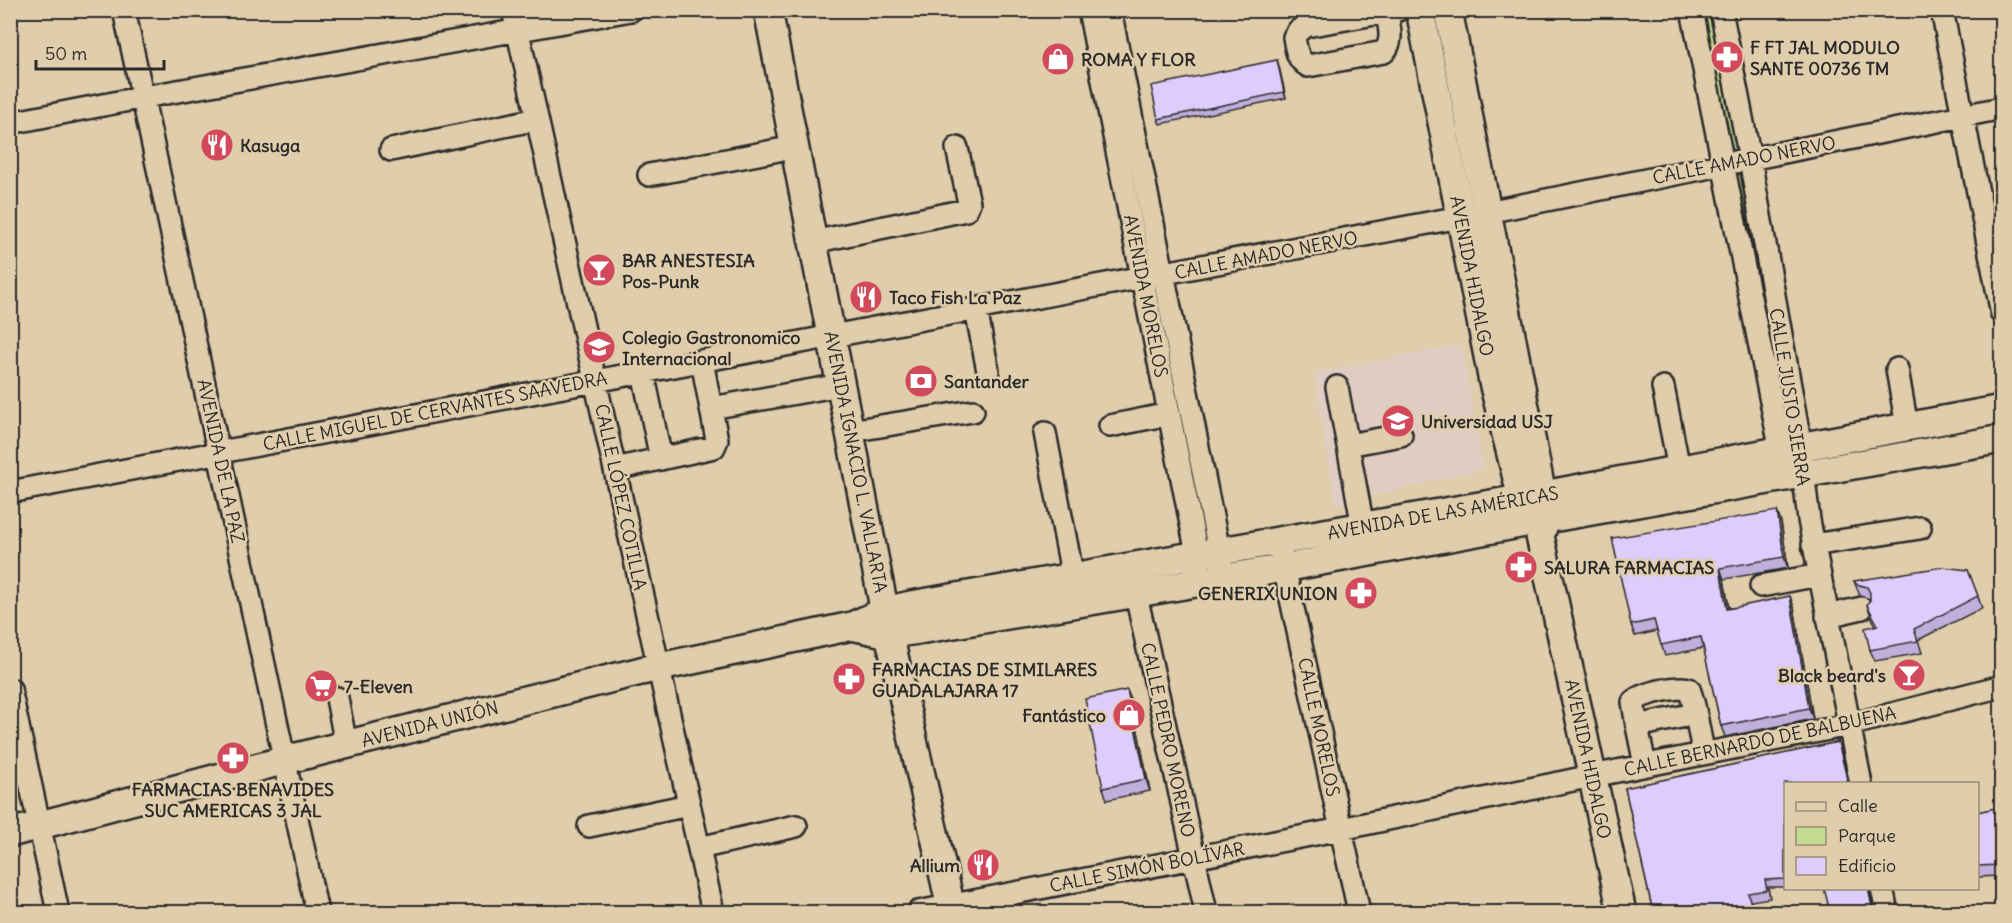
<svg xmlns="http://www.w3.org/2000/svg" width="2012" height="923" font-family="Delius,sans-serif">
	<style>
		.built { fill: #dfcdc4 }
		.green { fill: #c3dc92; stroke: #77845e; stroke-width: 1.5 }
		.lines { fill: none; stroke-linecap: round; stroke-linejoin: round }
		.minor-casing { stroke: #2b2b2b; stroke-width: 26 }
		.major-casing { stroke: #2b2b2b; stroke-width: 32 }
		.minor { stroke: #e0cdab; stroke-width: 21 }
		.major { stroke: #e0cdab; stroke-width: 27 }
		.wall { fill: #bfafda; stroke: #2b2b2b; stroke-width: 1.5 }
		.shaded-wall { fill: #9b8fb1; stroke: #2b2b2b; stroke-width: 1.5 }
		.building { fill: #deccfd; stroke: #2b2b2b; stroke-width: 1.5 }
		.labels { text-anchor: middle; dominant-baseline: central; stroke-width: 5; stroke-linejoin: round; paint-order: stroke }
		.poi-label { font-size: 18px; font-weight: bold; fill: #2b2b2b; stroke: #e0cdab; text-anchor: start }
		.street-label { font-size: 18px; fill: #2b2b2b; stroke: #e0cdab }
	</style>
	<rect width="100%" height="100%" fill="#e0cdab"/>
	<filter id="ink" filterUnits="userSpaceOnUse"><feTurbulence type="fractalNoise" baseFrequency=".0167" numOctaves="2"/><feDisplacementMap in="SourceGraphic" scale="12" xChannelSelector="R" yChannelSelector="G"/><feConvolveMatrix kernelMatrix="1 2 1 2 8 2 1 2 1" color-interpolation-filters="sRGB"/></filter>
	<g filter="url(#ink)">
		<path class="built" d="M 1462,345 L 1483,469 L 1336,505 L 1314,373 Z"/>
		<path class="green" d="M 1698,11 L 1717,11 L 1743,150 L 1726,153 Z
			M 1745,168 L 1795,431 L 1782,434 L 1728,172 Z"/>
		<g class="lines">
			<g class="minor-casing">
				<path id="minor" d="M 124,10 L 317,912
					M 513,10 L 713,912
					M 1089,10 L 1200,569
					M 1110,10 L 1222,566
					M 1692,10 L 1784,466
					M 1721,10 L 1750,159 L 1798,431 L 1809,520 L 1861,784
					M 1942,10 L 2002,314
					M 1387,13 C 1389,27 1394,41 1384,52 L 1308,66 C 1297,60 1296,49 1294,37 L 1298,31 L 1306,26 L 1398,10
					M 10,123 L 155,95 L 631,10
					M 391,150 L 537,119
					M 649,175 L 794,147
					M 1487,212 L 2002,108
					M 813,242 L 966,210 L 969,203 L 957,148
					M 976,310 L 988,371
					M 1897,369 L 1907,427
					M 643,372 L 661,459
					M 1337,387 L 1363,527
					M 1663,387 L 1679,469
					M 711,408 L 841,385
					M 1110,426 L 1169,414
					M 850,431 L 973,411
					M 1045,433 L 1073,578
					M 1348,445 L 1401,435
					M 615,469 L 714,447 L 717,440 L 702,361
					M 10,492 L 1460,217
					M 1813,545 L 1920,528
					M 1281,553 L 1359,912
					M 1133,581 L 1206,912
					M 1761,586 L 1819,575
					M 1827,616 L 1862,608
					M 10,689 L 58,912
					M 337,698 L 346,745
					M 1695,714 L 1637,726 L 1633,702 C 1639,694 1679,685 1689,689 C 1697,709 1698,733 1704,753
					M 1637,726 L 1645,765
					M 589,826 L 689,805
					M 699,848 L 796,826
					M 1882,888 L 1887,912
					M 918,912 L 1341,829 L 1592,776 L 1849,725 L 2002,686"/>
			</g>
			<g class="major-casing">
				<path id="major" d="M 768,10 L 889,634 L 952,912
					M 1420,10 L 1493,382 L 1526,514
					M 1448,10 L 1542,495 L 1546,519 L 1540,536 L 1622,912
					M 852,626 L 889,634 L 919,630 L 1284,568 L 1546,519 L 2002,439
					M 10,833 L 297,757 L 641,671 L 852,626 L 885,611 L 911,605 L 1554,493 L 2002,409"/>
			</g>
			<use href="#minor" class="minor"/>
			<use href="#major" class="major"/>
		</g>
		<path class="wall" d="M 1277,60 L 1286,98 L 1160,124 L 1158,119 Z
			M 1781,522 L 1788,568 L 1724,579 L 1729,608 L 1794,607 L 1813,719 L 1725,737 L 1721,726 L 1704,648 L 1665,656 L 1657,631 L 1635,636 L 1631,625 Z
			M 1968,570 L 1982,608 L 1918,640 L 1922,653 L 1875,661 L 1870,650 L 1876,626 L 1871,616 L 1867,605 L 1870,599 L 1860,596 L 1854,581 Z
			M 1132,702 L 1150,791 L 1107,800 L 1103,788 Z
			M 1838,742 L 1841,749 L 1849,783 L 1785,783 L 1785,887 L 1768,887 L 1770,898 L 1751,901 L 1753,912 L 1653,912 L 1625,788 Z
			M 2001,807 L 2001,876 L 1977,877 L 1977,812 Z"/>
		<path class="shaded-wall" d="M 1277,60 L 1279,66 L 1286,98 L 1284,92 Z
			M 1777,511 L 1781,522 L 1788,568 L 1784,557 Z
			M 1720,568 L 1724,579 L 1731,620 L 1727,609 Z
			M 1790,596 L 1794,607 L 1813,719 L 1809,708 Z
			M 1127,690 L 1132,702 L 1150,791 L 1146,779 Z
			M 1838,742 L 1841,749 L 1849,783 L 1848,783 Z
			M 1868,888 L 1870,888 L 1870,891 L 1874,912 L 1872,907 Z"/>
		<path class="building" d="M 1277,60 L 1284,92 L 1158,119 L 1151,86 Z
			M 1777,511 L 1784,557 L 1720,568 L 1727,609 L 1790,596 L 1809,708 L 1721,726 L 1701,637 L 1661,645 L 1654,620 L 1631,625 L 1612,538 Z
			M 1943,567 L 1968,570 L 1978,596 L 1914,629 L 1918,641 L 1870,650 L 1865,628 L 1878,625 L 1867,605 L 1870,600 L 1870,593 L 1867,587 L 1856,584 L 1854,581 Z
			M 1127,690 L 1146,779 L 1103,788 L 1085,699 Z
			M 1838,742 L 1848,783 L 1785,783 L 1785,879 L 1765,880 L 1767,890 L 1748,893 L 1753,912 L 1653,912 L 1625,788 Z
			M 2001,807 L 2001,865 L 1977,866 L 1977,812 Z
			M 1824,888 L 1868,888 L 1872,907 L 1876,912 L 1830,912 Z"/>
	</g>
	<defs>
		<g id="pharmacy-disc" transform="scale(1.725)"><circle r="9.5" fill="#d1495b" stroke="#e0cdab"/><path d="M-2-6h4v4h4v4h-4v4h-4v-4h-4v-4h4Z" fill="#fff"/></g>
		<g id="shop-disc" transform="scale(1.725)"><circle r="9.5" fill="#d1495b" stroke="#e0cdab"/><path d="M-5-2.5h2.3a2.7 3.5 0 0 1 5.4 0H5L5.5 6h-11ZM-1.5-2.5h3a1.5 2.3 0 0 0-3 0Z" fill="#fff"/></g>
		<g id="restaurant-disc" transform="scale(1.725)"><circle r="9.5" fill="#d1495b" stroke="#e0cdab"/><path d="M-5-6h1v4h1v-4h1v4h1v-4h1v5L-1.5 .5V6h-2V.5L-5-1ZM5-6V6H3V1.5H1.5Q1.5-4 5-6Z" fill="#fff"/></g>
		<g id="bar-disc" transform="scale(1.725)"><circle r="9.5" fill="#d1495b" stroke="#e0cdab"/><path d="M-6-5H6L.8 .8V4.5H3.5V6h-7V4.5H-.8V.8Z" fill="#fff"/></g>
		<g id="university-disc" transform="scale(1.725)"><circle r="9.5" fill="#d1495b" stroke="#e0cdab"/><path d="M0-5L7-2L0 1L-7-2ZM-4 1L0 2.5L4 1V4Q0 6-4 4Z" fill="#fff"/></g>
		<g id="bank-disc" transform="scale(1.725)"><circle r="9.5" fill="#d1495b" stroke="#e0cdab"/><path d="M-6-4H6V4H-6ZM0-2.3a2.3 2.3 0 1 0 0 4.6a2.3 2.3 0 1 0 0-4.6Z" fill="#fff"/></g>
		<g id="supermarket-disc" transform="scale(1.725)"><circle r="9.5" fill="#d1495b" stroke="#e0cdab"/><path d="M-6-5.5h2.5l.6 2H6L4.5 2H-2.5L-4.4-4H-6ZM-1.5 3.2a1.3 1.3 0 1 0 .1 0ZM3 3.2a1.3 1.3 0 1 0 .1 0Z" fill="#fff"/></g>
	</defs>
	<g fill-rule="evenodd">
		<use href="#pharmacy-disc" x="1727" y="57"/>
		<use href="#shop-disc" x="1058" y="59"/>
		<use href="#restaurant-disc" x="217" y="145"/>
		<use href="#bar-disc" x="599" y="270"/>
		<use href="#restaurant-disc" x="866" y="297"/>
		<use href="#university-disc" x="599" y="347"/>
		<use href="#bank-disc" x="921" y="381"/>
		<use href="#university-disc" x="1398" y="421"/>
		<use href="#pharmacy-disc" x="1521" y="567"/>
		<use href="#pharmacy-disc" x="1361" y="593"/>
		<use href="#bar-disc" x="1909" y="675"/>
		<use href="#pharmacy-disc" x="849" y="679"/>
		<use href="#supermarket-disc" x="321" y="686"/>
		<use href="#shop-disc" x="1129" y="715"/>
		<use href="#pharmacy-disc" x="233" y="758"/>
		<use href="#restaurant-disc" x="983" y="865"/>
	</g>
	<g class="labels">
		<g class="poi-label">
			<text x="1750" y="47">F FT JAL MODULO<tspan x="1750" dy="21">SANTE 00736 TM</tspan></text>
			<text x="1081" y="59">ROMA Y FLOR</text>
			<text x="240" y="145">Kasuga</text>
			<text x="622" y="260">BAR ANESTESIA<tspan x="622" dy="21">Pos-Punk</tspan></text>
			<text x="889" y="297">Taco Fish La Paz</text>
			<text x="622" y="337">Colegio Gastronomico<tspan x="622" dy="21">Internacional</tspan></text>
			<text x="944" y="381">Santander</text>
			<text x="1421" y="421">Universidad USJ</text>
			<text x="1544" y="567">SALURA FARMACIAS</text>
			<text x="1338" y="593" text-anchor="end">GENERIX UNION</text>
			<text x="872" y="669">FARMACIAS DE SIMILARES<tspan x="872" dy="21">GUADALAJARA 17</tspan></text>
			<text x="1886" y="675" text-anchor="end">Black beard's</text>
			<text x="344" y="686">7-Eleven</text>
			<text x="1106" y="715" text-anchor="end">Fantástico</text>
			<text x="233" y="789" text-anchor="middle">FARMACIAS BENAVIDES<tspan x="233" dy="21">SUC AMERICAS 3 JAL</tspan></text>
			<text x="960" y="865" text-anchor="end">Allium</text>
		</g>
		<g class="street-label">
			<text transform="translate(1744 160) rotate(-11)">CALLE AMADO NERVO</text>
			<text transform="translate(1266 255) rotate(-11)">CALLE AMADO NERVO</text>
			<text transform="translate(1472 276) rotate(79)">AVENIDA HIDALGO</text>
			<text transform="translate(1146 296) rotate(79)">AVENIDA MORELOS</text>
			<text transform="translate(1790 397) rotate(81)">CALLE JUSTO SIERRA</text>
			<text transform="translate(435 411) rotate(-11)">CALLE MIGUEL DE CERVANTES SAAVEDRA</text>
			<text transform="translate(221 461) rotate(78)">AVENIDA DE LA PAZ</text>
			<text transform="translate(856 462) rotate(79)">AVENIDA IGNACIO L. VALLARTA</text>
			<text transform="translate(621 497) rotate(78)">CALLE LÓPEZ COTILLA</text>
			<text transform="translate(1443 513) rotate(-10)">AVENIDA DE LAS AMÉRICAS</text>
			<text transform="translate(430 724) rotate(-14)">AVENIDA UNIÓN</text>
			<text transform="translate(1319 727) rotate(78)">CALLE MORELOS</text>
			<text transform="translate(1168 740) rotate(78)">CALLE PEDRO MORENO</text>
			<text transform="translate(1760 741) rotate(-12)">CALLE BERNARDO DE BALBUENA</text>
			<text transform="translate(1588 759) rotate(78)">AVENIDA HIDALGO</text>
			<text transform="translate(1147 867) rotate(-11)">CALLE SIMÓN BOLÍVAR</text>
		</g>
	</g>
	<rect width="2012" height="923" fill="none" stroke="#e0cdab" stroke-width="36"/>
	<rect x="18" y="18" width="1976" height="887" fill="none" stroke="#2b2b2b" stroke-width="2" filter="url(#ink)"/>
	<rect x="1784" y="782" width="195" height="108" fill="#e0cdab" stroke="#988c78" stroke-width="1.5"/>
	<rect x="1796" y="802" width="30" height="9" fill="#e0cdab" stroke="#988c78" stroke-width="1.5"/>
	<text x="1838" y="812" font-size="18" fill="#2b2b2b">Calle</text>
	<rect x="1796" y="827" width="30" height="18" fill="#c3dc92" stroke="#988c78" stroke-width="1.5"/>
	<text x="1838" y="842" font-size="18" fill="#2b2b2b">Parque</text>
	<rect x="1796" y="857" width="30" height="18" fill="#deccfd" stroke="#988c78" stroke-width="1.5"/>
	<text x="1838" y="872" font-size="18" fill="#2b2b2b">Edificio</text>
	<path d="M36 60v9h128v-9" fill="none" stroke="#2b2b2b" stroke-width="3"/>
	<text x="45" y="60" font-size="18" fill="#2b2b2b" stroke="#e0cdab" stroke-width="4.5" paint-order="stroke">50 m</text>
</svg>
